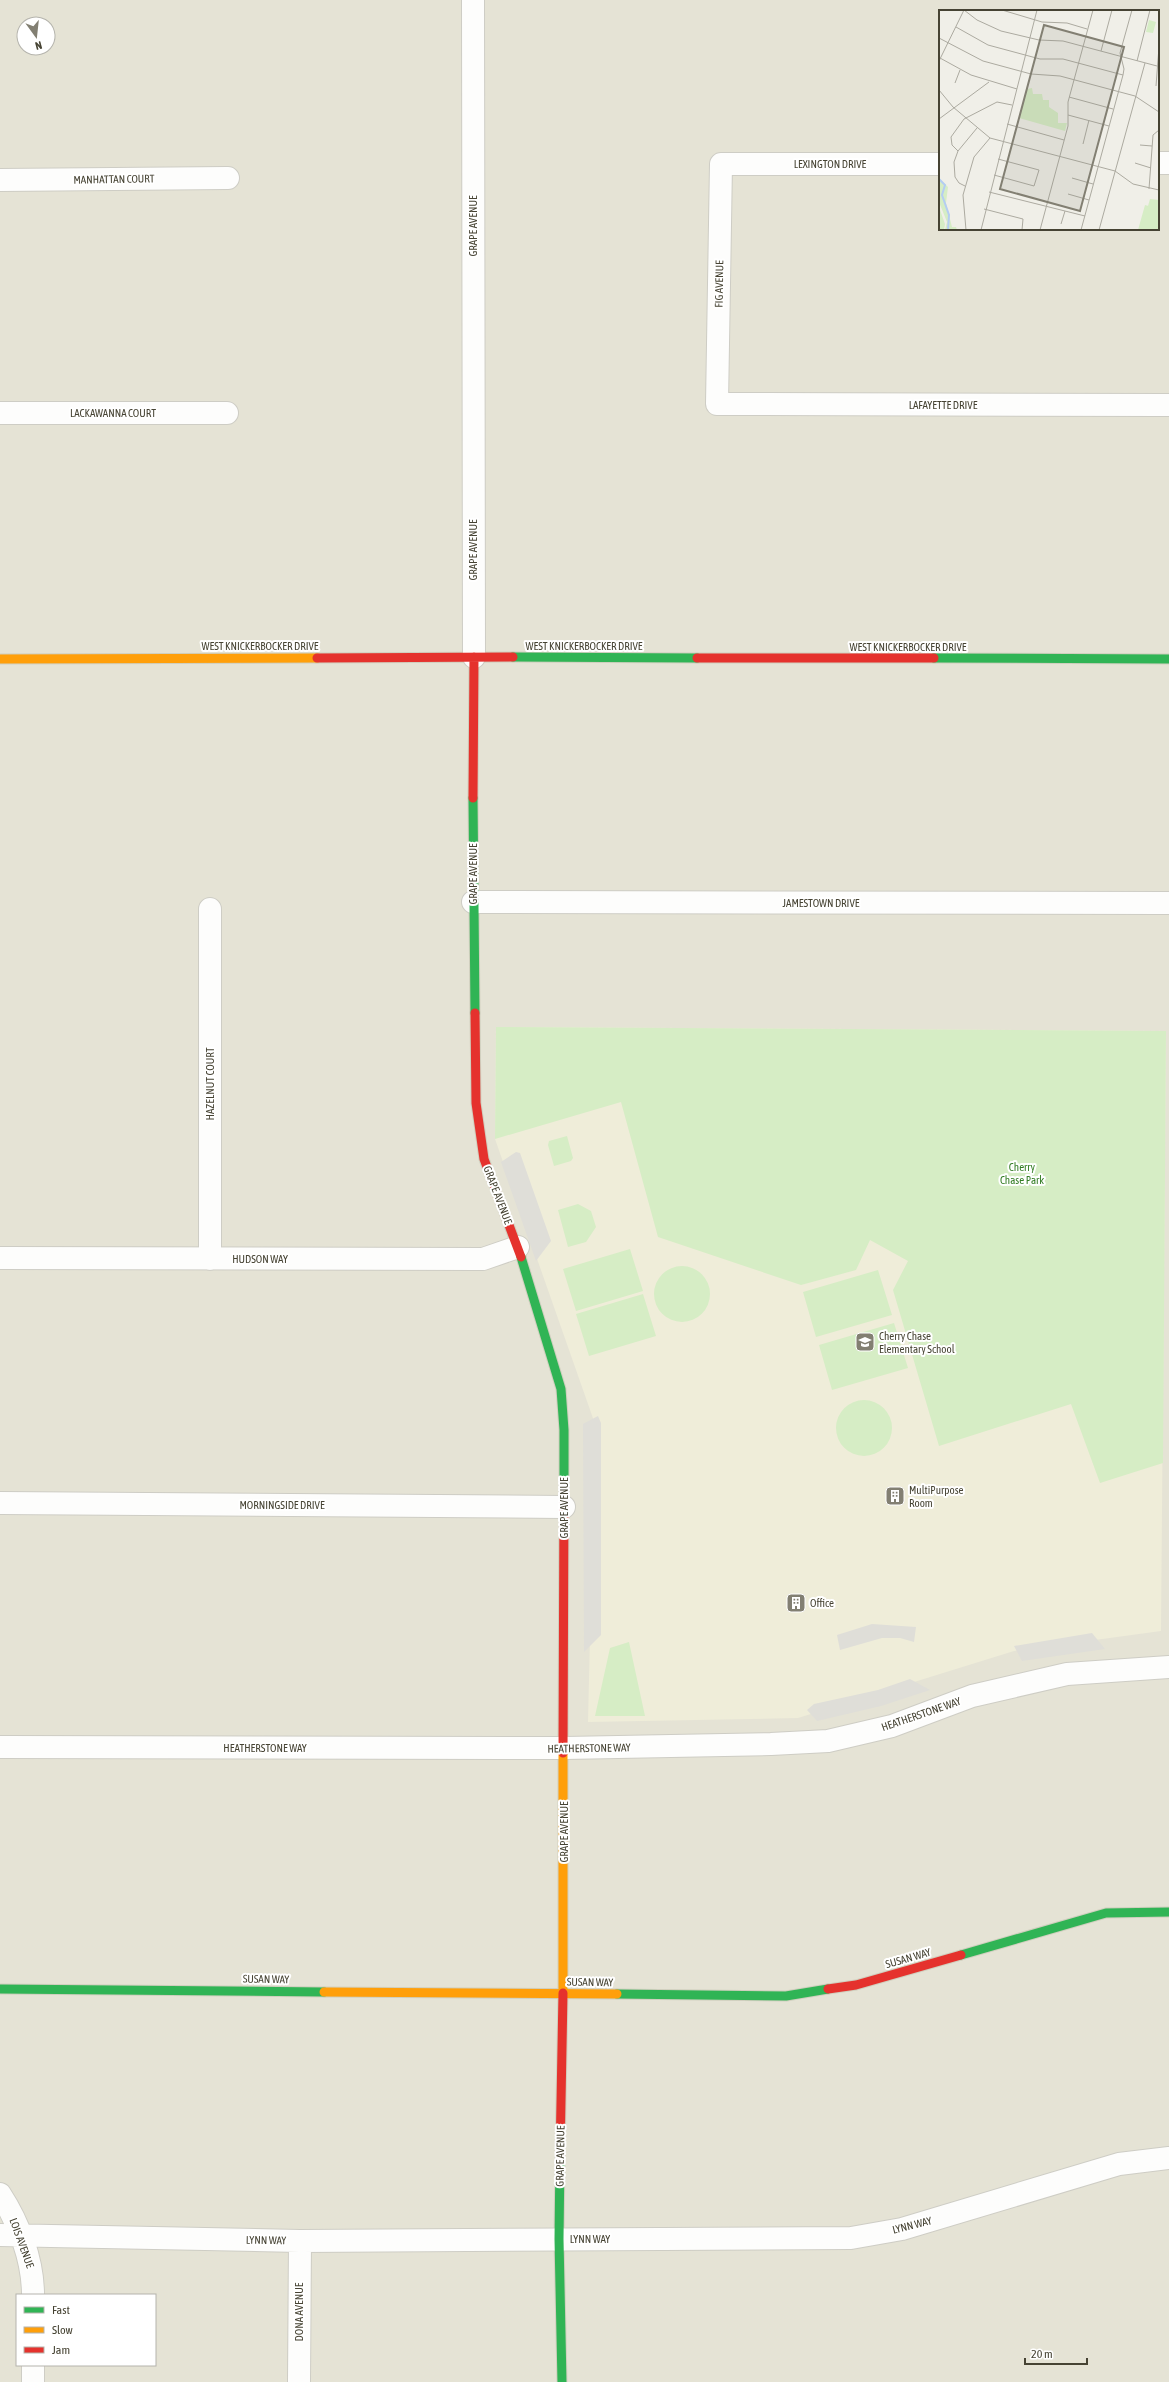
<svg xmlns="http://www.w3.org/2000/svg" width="1169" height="2382" font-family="'Asap Condensed',sans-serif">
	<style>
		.residential { fill: #e5e3d5; fill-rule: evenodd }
		.education { fill: #efedd9 }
		.green { fill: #d6edc5 }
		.parking { fill: #dfded8 }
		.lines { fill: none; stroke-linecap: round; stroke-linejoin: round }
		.street-casing { stroke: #cecdc5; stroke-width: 24 }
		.fast-casing { stroke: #d0cfbe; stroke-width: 11 }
		.slow-casing { stroke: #d0cfbe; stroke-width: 11 }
		.jam-casing { stroke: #d0cfbe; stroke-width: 11 }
		.street { stroke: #fdfdfc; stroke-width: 22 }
		.fast { stroke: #30b455; stroke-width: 9 }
		.slow { stroke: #ff9f0a; stroke-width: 9 }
		.jam { stroke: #e5322d; stroke-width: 9 }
		.labels { text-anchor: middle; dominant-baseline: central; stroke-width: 4; stroke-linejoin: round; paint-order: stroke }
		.street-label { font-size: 11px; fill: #464333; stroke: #fff }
		.park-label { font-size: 11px; fill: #327c23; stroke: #fff }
		.poi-label { font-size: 11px; fill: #464333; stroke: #fff; text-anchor: start }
		.inset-river { fill: none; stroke: #b4cdf2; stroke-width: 2 }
		.inset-road { fill: none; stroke: #acaaa0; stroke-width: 1 }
		.view { fill: #827f72; fill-opacity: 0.15; stroke: #827f72; stroke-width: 2 }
		.inset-edge { fill: none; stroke: #464333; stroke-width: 2 }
	</style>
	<rect width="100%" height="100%" fill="#f0efe8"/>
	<path class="residential" d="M 0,0 L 1169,0 L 1169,2382 L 0,2382 ZM 940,11 L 1158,11 L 1158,229 L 940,229 ZM 24,24 L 48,24 L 48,48 L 24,48 ZM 17,2295 L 155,2295 L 155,2365 L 17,2365 Z"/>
	<path class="education" d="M 496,1027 L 1166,1031 L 1161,1631 L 1014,1651 L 798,1718 L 588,1722 L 595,1424 L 495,1139 Z"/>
	<path class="green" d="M 496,1027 L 1166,1031 L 1163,1463 L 1100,1483 L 1071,1404 L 939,1446 L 893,1290 L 908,1261 L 870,1240 L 856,1270 L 801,1285 L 658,1237 L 621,1102 L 495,1139 Z
		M 567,1136 L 573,1158 L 571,1161 L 554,1166 L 548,1145 L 549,1141 Z
		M 578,1204 L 591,1211 L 596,1227 L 586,1242 L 568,1247 L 558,1210 Z
		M 630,1249 L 643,1291 L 576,1311 L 563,1269 Z
		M654 1294a28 28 0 1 1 56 0a28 28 0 1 1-56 0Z
		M 878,1270 L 892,1315 L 816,1337 L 803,1292 Z
		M 643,1294 L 656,1336 L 589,1356 L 576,1314 Z
		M 894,1323 L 908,1368 L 832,1390 L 819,1345 Z
		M836 1428a28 28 0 1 1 56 0a28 28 0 1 1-56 0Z
		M 629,1642 L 645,1716 L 595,1716 L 610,1648 Z"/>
	<path class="parking" d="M 516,1152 L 520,1153 L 551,1241 L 536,1261 L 501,1162 Z
		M 598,1416 L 601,1423 L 601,1635 L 584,1652 L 583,1424 Z
		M 872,1624 L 916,1627 L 914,1642 L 900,1638 L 882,1638 L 840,1650 L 837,1635 Z
		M 1092,1633 L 1105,1649 L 1022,1661 L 1014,1646 Z
		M 910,1679 L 930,1690 L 881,1706 L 817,1721 L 807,1710 L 814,1704 L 878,1690 Z"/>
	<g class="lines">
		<g class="street-casing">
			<path id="street" d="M 473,0 L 474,657
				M 1158,163 L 1169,163
				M 940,164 L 721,164 L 717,404 L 1169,405
				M 0,180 L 228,178
				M 0,413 L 227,413
				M 473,902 L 1169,903
				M 0,1258 L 483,1259 L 518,1247
				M 210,1259 L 210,909
				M 0,1503 L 564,1507
				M 0,1747 L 565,1748 L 771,1744 L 828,1741 L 892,1726 L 972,1696 L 1067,1674 L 1169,1667
				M 0,2194 C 19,2223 33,2260 33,2295
				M 0,2235 L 300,2241 L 851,2238 L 902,2229 L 1119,2164 L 1169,2158
				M 33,2365 L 33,2382
				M 299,2382 L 300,2241"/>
		</g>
		<g class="fast-casing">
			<path id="fast" d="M 513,657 L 697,658
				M 934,658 L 1169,659
				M 473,798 L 475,1013
				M 521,1257 L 561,1389 L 564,1430 L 564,1491
				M 961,1955 L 1106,1913 L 1169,1912
				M 0,1989 L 324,1992
				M 617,1994 L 786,1996 L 828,1989
				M 560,2156 L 559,2239 L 562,2382"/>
		</g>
		<g class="slow-casing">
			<path id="slow" d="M 0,659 L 317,658
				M 324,1992 L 617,1994
				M 563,1993 L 563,1753"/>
		</g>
		<g class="jam-casing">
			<path id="jam" d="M 317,658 L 513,657
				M 697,658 L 934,658
				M 473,798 L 474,657
				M 475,1013 L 476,1103 L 484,1159 L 521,1257
				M 563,1753 L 564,1491
				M 828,1989 L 856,1985 L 961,1955
				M 560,2156 L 563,1993"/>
		</g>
		<use href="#street" class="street"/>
		<use href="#fast" class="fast"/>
		<use href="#slow" class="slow"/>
		<use href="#jam" class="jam"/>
	</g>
	<defs>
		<g id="school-square" transform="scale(1)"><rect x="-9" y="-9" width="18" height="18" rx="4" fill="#827f72" stroke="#fff"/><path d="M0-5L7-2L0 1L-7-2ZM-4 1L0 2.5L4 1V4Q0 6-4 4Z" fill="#fff"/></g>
		<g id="building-square" transform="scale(1)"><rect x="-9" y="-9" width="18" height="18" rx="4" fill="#827f72" stroke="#fff"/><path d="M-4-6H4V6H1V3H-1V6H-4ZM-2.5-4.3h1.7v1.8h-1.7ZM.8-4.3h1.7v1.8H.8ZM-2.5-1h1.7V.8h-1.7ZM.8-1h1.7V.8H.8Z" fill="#fff"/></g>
	</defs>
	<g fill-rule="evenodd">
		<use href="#school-square" x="865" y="1342"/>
		<use href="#building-square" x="895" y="1496"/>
		<use href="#building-square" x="796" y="1603"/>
	</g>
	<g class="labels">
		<g class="street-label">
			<text x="830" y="164">LEXINGTON DRIVE</text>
			<text transform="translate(114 179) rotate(-1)">MANHATTAN COURT</text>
			<text transform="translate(473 226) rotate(-90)">GRAPE AVENUE</text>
			<text transform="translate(719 284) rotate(-89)">FIG AVENUE</text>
			<text x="943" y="405">LAFAYETTE DRIVE</text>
			<text x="113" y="413">LACKAWANNA COURT</text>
			<text transform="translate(473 550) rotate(-90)">GRAPE AVENUE</text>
			<text x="260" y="646">WEST KNICKERBOCKER DRIVE</text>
			<text x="584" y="646">WEST KNICKERBOCKER DRIVE</text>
			<text x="908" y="647">WEST KNICKERBOCKER DRIVE</text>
			<text transform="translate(473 874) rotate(-90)">GRAPE AVENUE</text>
			<text x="821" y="903">JAMESTOWN DRIVE</text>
			<text transform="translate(210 1084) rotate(-90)">HAZELNUT COURT</text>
			<text transform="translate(498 1195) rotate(69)">GRAPE AVENUE</text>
			<text x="260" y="1259">HUDSON WAY</text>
			<text x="282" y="1505">MORNINGSIDE DRIVE</text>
			<text transform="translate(564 1508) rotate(-90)">GRAPE AVENUE</text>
			<text transform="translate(921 1714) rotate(-19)">HEATHERSTONE WAY</text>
			<text x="265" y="1748">HEATHERSTONE WAY</text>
			<text transform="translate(589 1748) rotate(-1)">HEATHERSTONE WAY</text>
			<text transform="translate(564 1832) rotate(-90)">GRAPE AVENUE</text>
			<text transform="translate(908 1958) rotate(-16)">SUSAN WAY</text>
			<text transform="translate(266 1979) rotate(1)">SUSAN WAY</text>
			<text transform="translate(590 1982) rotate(1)">SUSAN WAY</text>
			<text transform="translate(560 2156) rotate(-89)">GRAPE AVENUE</text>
			<text transform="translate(912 2225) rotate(-14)">LYNN WAY</text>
			<text x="590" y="2239">LYNN WAY</text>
			<text transform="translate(266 2240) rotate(1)">LYNN WAY</text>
			<text transform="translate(22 2243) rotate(70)">LOIS AVENUE</text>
			<text transform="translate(299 2312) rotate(-90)">DONA AVENUE</text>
		</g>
		<g class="park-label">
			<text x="1022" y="1167">Cherry<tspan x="1022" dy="13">Chase Park</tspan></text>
		</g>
		<g class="poi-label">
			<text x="879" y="1336">Cherry Chase<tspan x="879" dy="13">Elementary School</tspan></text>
			<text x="909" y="1490">MultiPurpose<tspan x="909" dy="13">Room</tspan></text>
			<text x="810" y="1603">Office</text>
		</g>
	</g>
	<g transform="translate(939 10)">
		<rect width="220" height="220" fill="#f0efe8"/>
		<path d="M 210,10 L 217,12 L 214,23 L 207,22 ZM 93,78 L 94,84 L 103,84 L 104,90 L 110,90 L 110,97 L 119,103 L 119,113 L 128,113 L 126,121 L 80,108 L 88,79 ZM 0,168 L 9,177 L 7,193 L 13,217 L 17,217 L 18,220 L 6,220 L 8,212 L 0,192 ZM 211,189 L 220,190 L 220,220 L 199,220 L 206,195 L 213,197 L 212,200 L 213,197 L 209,196 ZM 0,197 L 6,214 L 5,220 L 0,220 Z" fill="#d6edc5"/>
		<path class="inset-river" d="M 0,169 L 6,175 L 3,185 L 10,205 L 9,220"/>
		<path class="inset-road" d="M 63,0 L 103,12 L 128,13 L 148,19M 17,17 L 49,35 L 101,49 L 124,49 L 184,65M 0,28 L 44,51 L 92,64 L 121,66 L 196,86 L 220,102M 162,41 L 173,0M 1,48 L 32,65 L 78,79M 0,51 L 25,0 L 38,10 L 62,21 L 100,30 L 124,31 L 218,56M 198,51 L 211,0M 16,73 L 21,60M 217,76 L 220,37M 0,80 L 14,97 L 51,128 L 176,161 L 194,174 L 220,180M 130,87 L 174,99M 129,105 L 170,116M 0,109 L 50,72M 68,114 L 125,130M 144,134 L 150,110M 201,135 L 213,136M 19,141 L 13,135 L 12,127 L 25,109 L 58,92 L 73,95M 196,153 L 212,158M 55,165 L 95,176 L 100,160 L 59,149M 133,168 L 154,174M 26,176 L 20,173 L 16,167 L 15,152 L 19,141 L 38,118M 210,179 L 214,125 L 220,120M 50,182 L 146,206M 129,184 L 150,190M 45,199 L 84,209 L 83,220M 122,214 L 126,201M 27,220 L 24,185 L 35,147 L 51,128M 42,220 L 98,0M 101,220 L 129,116 L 129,92 L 154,0M 142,220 L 184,65 L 185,59 L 181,43 L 193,0M 160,220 L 206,53"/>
		<path class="view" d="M 105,15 L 185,37 L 141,201 L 61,179 Z"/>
		<rect width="220" height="220" class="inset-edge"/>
	</g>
	<rect x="16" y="2294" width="140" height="72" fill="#ffffff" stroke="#b5b4ad"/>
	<rect x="24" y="2307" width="20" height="6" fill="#30b455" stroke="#b5b4ad"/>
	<text x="52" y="2314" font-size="12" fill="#464333">Fast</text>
	<rect x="24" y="2327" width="20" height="6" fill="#ff9f0a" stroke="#b5b4ad"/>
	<text x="52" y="2334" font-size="12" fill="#464333">Slow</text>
	<rect x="24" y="2347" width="20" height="6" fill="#e5322d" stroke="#b5b4ad"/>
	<text x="52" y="2354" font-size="12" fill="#464333">Jam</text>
	<g transform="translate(36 36) rotate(165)"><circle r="19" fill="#ffffff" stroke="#b5b4ad"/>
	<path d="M0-3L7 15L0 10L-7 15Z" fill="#827f72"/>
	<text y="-6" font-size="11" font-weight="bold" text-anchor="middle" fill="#464333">N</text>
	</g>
	<path d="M1025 2358v6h62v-6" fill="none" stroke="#464333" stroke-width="2"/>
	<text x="1031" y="2358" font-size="12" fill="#464333" stroke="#ffffff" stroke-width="3" paint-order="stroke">20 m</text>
</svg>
